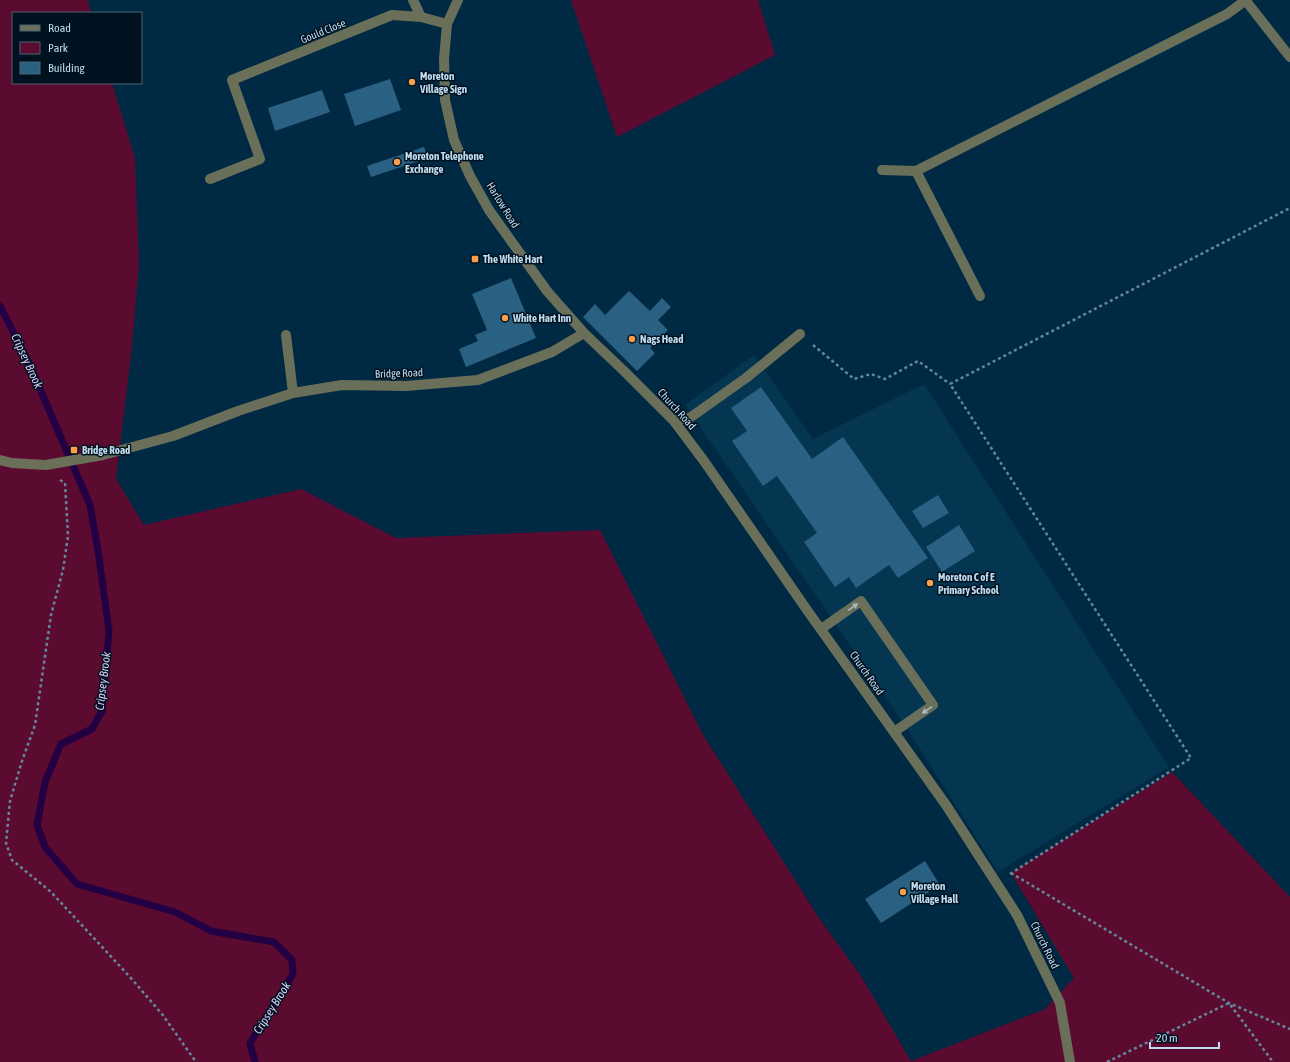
<svg xmlns="http://www.w3.org/2000/svg" width="1290" height="1062" font-family="'Asap Condensed',sans-serif">
	<style>
		.built { fill: #043551 }
		.green { fill: #5b0b2f }
		.lines { fill: none; stroke-linecap: round; stroke-linejoin: round }
		.stream { stroke: #220043; stroke-width: 7 }
		.building { fill: #2a6082 }
		.path { stroke: #65879d; stroke-width: 2.5; stroke-dasharray: 3 3; stroke-linecap: butt }
		.minor { stroke: #696f58; stroke-width: 10 }
		.oneway { fill: #a6bbc1 }
		.poi-dot { fill: #fa9f4e; stroke: #001220; stroke-width: 1.5 }
		.labels { text-anchor: middle; dominant-baseline: central; stroke-width: 3; stroke-linejoin: round; paint-order: stroke }
		.street-label { font-size: 11px; fill: #c0dbee; stroke: #001220 }
		.poi-label { font-size: 11px; font-weight: bold; fill: #c0dbee; stroke: #001220; text-anchor: start }
		.water-label { font-size: 12px; font-style: italic; fill: #dbcef7; stroke: #001220 }
	</style>
	<rect width="100%" height="100%" fill="#002a43"/>
	<path class="built" d="M 754,355 L 813,439 L 924,384 L 1169,767 L 998,872 L 906,727 L 685,405 Z"/>
	<path class="green" d="M 0,0 L 88,0 L 91,13 L 13,13 L 13,83 L 112,83 L 135,158 L 139,264 L 132,347 L 116,479 L 144,525 L 301,489 L 396,538 L 600,530 L 702,733 L 819,918 L 861,976 L 911,1061 L 1045,1009 L 1074,978 L 1011,873 L 1172,772 L 1290,897 L 1290,1062 L 0,1062 Z
		M 571,0 L 758,0 L 775,55 L 617,137 Z"/>
	<g class="lines">
		<path class="stream" d="M 0,306 L 28,361 L 90,505 L 98,550 L 109,631 L 102,711 L 92,729 L 61,744 L 45,782 L 37,825 L 45,847 L 77,884 L 175,912 L 211,931 L 274,942 L 292,960 L 293,974 L 250,1043 L 255,1062"/>
	</g>
	<path class="building" d="M 390,79 L 401,110 L 355,126 L 344,94 Z
		M 322,90 L 330,112 L 275,131 L 268,108 Z
		M 424,147 L 428,158 L 371,177 L 367,166 Z
		M 511,278 L 536,338 L 466,367 L 459,349 L 478,341 L 475,335 L 487,330 L 472,294 Z
		M 629,291 L 650,311 L 662,298 L 671,307 L 658,320 L 668,330 L 650,348 L 655,353 L 637,371 L 583,317 L 595,304 L 605,315 Z
		M 761,387 L 812,459 L 843,437 L 928,558 L 898,578 L 889,565 L 856,588 L 849,577 L 835,587 L 804,542 L 817,533 L 777,476 L 763,486 L 732,441 L 747,431 L 731,408 Z
		M 938,495 L 949,513 L 923,528 L 912,511 Z
		M 959,525 L 975,551 L 942,572 L 926,547 Z
		M 925,861 L 940,885 L 881,923 L 865,899 Z"/>
	<g class="lines">
		<path class="path" d="M 813,345 L 854,379 L 871,374 L 885,379 L 918,361 L 950,384
			M 60,480 L 65,483 L 68,536 L 63,570 L 51,615 L 35,725 L 22,761 L 10,801 L 6,843 L 12,860 L 51,892 L 130,977 L 162,1014 L 196,1062
			M 1011,873 L 1229,1003 L 1290,1029
			M 1010,874 L 1191,758 L 950,384 L 1290,208
			M 1107,1062 L 1229,1003 L 1273,1062"/>
		<path class="minor" d="M 413,0 L 421,17
			M 458,0 L 447,24 L 444,59 L 445,100 L 454,140 L 470,176 L 489,210 L 547,291 L 584,333 L 625,372 L 674,421 L 704,461 L 807,610 L 946,805 L 1017,915 L 1060,1003 L 1070,1062
			M 1246,1 L 1290,57
			M 882,170 L 916,171 L 1227,14 L 1246,0
			M 916,171 L 980,296
			M 210,179 L 260,159 L 232,80 L 392,15 L 421,17 L 447,24
			M 286,335 L 293,393
			M 674,421 L 691,417 L 746,378 L 800,334
			M 0,460 L 12,463 L 46,465 L 103,455 L 173,436 L 238,411 L 293,393 L 342,385 L 406,386 L 478,380 L 552,352 L 584,333
			M 821,629 L 861,601 L 933,705 L 894,732"/>
	</g>
	<defs><path id="oneway-solid" d="M-6-.8H1V-3.2L6.5 0L1 3.2V.8H-6Z"/></defs>
	<g class="oneway">
		<use href="#oneway-solid" transform="translate(853 607) rotate(-35)"/>
		<use href="#oneway-solid" transform="translate(927 710) rotate(145)"/>
	</g>
	<g class="poi-dot">
		<circle cx="412" cy="82" r="4"/>
		<circle cx="397" cy="162" r="4"/>
		<rect x="471" y="255" width="8" height="8" rx="2"/>
		<circle cx="505" cy="318" r="4"/>
		<circle cx="632" cy="339" r="4"/>
		<rect x="70" y="446" width="8" height="8" rx="2"/>
		<circle cx="930" cy="583" r="4"/>
		<circle cx="903" cy="892" r="4"/>
	</g>
	<g class="labels">
		<g class="street-label">
			<text transform="translate(323 31) rotate(-22)">Gould Close</text>
			<text transform="translate(503 205) rotate(58)">Harlow Road</text>
			<text transform="translate(399 373) rotate(-2)">Bridge Road</text>
			<text transform="translate(677 409) rotate(48)">Church Road</text>
			<text transform="translate(867 673) rotate(55)">Church Road</text>
			<text transform="translate(1045 945) rotate(64)">Church Road</text>
		</g>
		<g class="poi-label">
			<text x="420" y="76">Moreton<tspan x="420" dy="13">Village Sign</tspan></text>
			<text x="405" y="156">Moreton Telephone<tspan x="405" dy="13">Exchange</tspan></text>
			<text x="483" y="259">The White Hart</text>
			<text x="513" y="318">White Hart Inn</text>
			<text x="640" y="339">Nags Head</text>
			<text x="82" y="450">Bridge Road</text>
			<text x="938" y="577">Moreton C of E<tspan x="938" dy="13">Primary School</tspan></text>
			<text x="911" y="886">Moreton<tspan x="911" dy="13">Village Hall</tspan></text>
		</g>
		<g class="water-label">
			<text transform="translate(27 361) rotate(65)">Cripsey Brook</text>
			<text transform="translate(103 681) rotate(-83)">Cripsey Brook</text>
			<text transform="translate(272 1008) rotate(-58)">Cripsey Brook</text>
		</g>
	</g>
	<rect x="12" y="12" width="130" height="72" fill="#001220" stroke="#4d6272"/>
	<rect x="20" y="25" width="20" height="6" fill="#696f58" stroke="#4d6272"/>
	<text x="48" y="32" font-size="12" fill="#c0dbee">Road</text>
	<rect x="20" y="42" width="20" height="12" fill="#5b0b2f" stroke="#4d6272"/>
	<text x="48" y="52" font-size="12" fill="#c0dbee">Park</text>
	<rect x="20" y="62" width="20" height="12" fill="#2a6082" stroke="#4d6272"/>
	<text x="48" y="72" font-size="12" fill="#c0dbee">Building</text>
	<path d="M1150 1042v6h69v-6" fill="none" stroke="#c0dbee" stroke-width="2"/>
	<text x="1156" y="1042" font-size="12" fill="#c0dbee" stroke="#001220" stroke-width="3" paint-order="stroke">20 m</text>
</svg>
